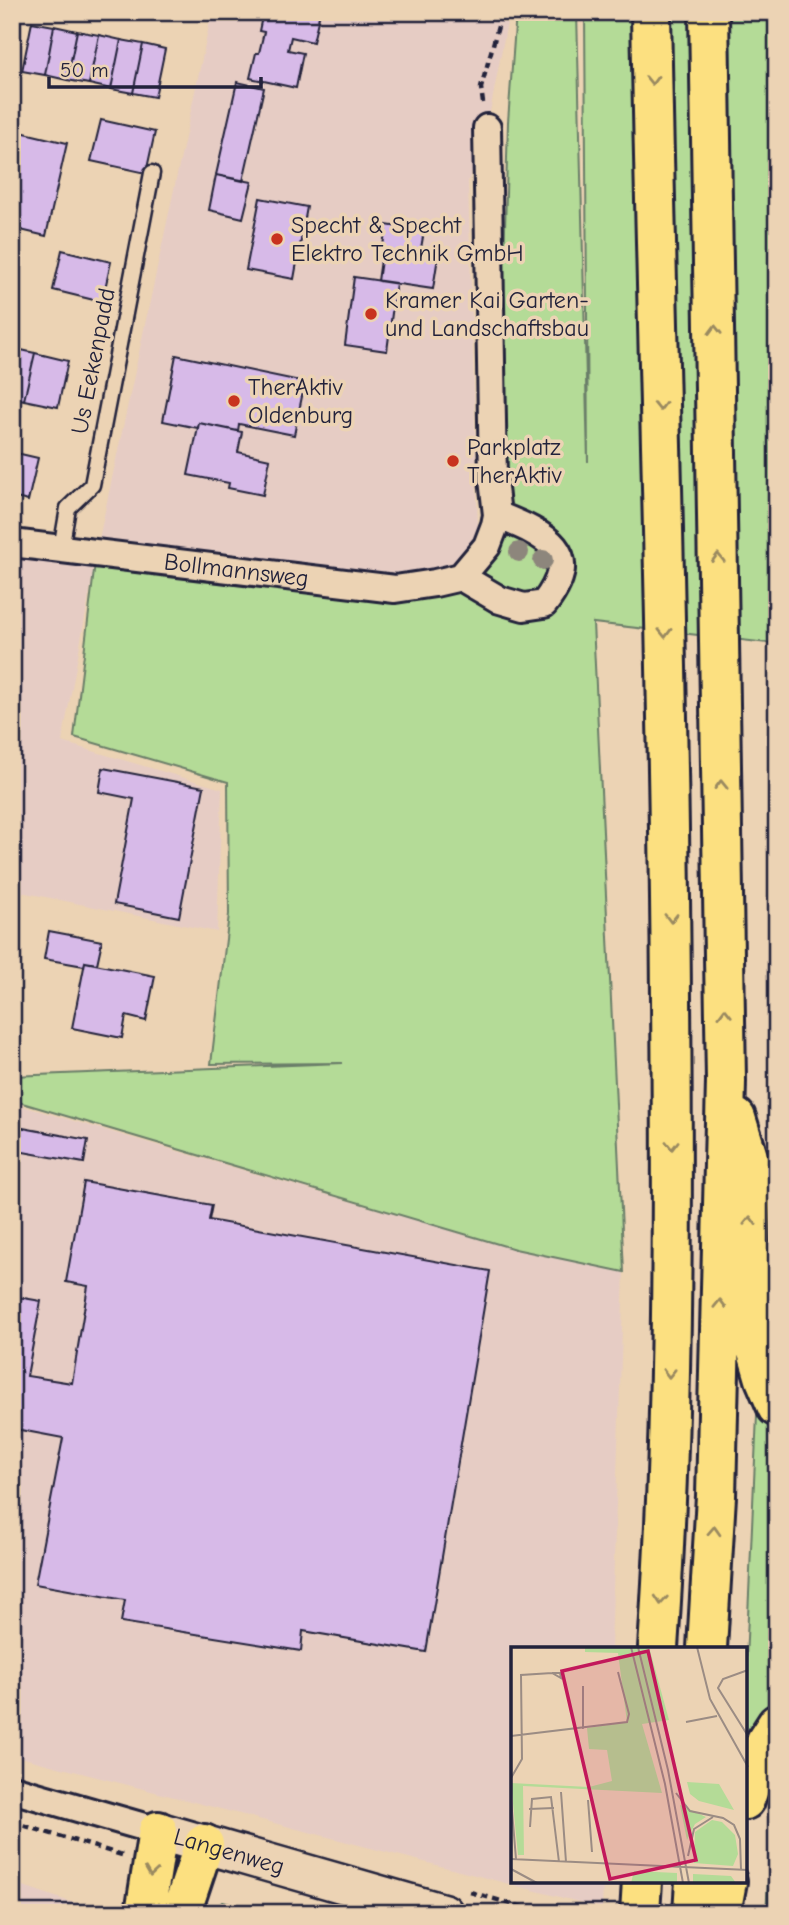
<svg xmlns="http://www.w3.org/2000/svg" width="789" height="1925" font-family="'Comic Neue',sans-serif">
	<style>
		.built { fill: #e6ccc4 }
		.green { fill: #b4db97; stroke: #6b7e69; stroke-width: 2 }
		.building { fill: #d7bae8; stroke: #22223b; stroke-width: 2 }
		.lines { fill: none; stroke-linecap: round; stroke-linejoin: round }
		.lane-casing { stroke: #22223b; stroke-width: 19 }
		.street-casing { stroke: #22223b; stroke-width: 32 }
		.secondary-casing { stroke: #22223b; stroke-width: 42 }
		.highway-casing { stroke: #22223b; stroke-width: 44 }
		.path { stroke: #22223b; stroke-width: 4.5; stroke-dasharray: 7 5; stroke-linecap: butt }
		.lane { stroke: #ecd3b4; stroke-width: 14 }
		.street { stroke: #ecd3b4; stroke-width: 26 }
		.secondary { stroke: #ecd3b4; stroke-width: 37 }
		.highway { stroke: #fce080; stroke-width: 38 }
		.tree { fill: #8d867b }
		.oneway { stroke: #9a8a61 }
		.poi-dot { fill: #c8321e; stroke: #ecd3b4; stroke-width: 2.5 }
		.labels { text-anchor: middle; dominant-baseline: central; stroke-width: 7; stroke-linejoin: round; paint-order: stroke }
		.poi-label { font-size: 24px; fill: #22223b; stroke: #ecd3b4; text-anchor: start }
		.street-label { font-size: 24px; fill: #22223b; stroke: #ecd3b4 }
		.inset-road { fill: none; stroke: #9b8c84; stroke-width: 2 }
		.view { fill: #c2185b; fill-opacity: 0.15; stroke: #c2185b; stroke-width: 3.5 }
		.inset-edge { fill: none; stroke: #22223b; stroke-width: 3.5 }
	</style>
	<rect width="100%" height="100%" fill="#ecd3b4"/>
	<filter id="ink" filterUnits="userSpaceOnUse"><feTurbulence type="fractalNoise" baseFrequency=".0143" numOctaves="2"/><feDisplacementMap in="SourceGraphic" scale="14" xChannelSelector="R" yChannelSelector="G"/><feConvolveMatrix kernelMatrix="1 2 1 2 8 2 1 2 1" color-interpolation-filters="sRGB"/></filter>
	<g filter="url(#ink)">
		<path class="built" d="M 212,12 L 509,12 L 487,128 L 468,182 L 478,533 L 471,549 L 451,573 L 395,589 L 97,553 L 62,742 L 222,789 L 217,932 L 21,892 L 12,959 L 12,543 L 96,553 Z
			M 12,1103 L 515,1249 L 624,1272 L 611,1648 L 512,1648 L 512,1881 L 603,1881 L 602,1908 L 12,1755 Z
			M 12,1882 L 82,1906 L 82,1913 L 12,1913 Z"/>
		<path class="green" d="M 516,12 L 577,12 L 588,462 L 585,12 L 777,12 L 777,644 L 593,623 L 624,1272 L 515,1249 L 12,1100 L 12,1076 L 343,1063 L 211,1064 L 229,914 L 228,782 L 74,737 L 96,554 L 395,589 L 461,577 L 497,515 L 508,122 Z
			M 763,1413 L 777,1441 L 777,1692 L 750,1734 L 745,1733 L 745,1683 L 757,1415 Z
			M 777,1824 L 777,1913 L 766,1913 L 770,1851 Z
			M 223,1901 L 266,1913 L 211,1913 Z"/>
		<path class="building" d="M 263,12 L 320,12 L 313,42 L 291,37 L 288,50 L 303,53 L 296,88 L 250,78 L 256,53 L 259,53 L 264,32 L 259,31 Z
			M 32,22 L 54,26 L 45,75 L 22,71 Z
			M 54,26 L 77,31 L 67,80 L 45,75 Z
			M 77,31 L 99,35 L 89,84 L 67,80 Z
			M 99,35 L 121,40 L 111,89 L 89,84 Z
			M 121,40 L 143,44 L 133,93 L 111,89 Z
			M 143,44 L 165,49 L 155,97 L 133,93 Z
			M 237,82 L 264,88 L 243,181 L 216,175 Z
			M 101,120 L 155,132 L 146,173 L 91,161 Z
			M 12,130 L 67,143 L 46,236 L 12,228 Z
			M 216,175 L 252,182 L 243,218 L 209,210 Z
			M 260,198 L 307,207 L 294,279 L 246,270 Z
			M 386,225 L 424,231 L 420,254 L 438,257 L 433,289 L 378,281 Z
			M 62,250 L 111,262 L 102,302 L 53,290 Z
			M 354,277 L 396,283 L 387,351 L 345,345 Z
			M 12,348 L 35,353 L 24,400 L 12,397 Z
			M 35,353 L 68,361 L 58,407 L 24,400 Z
			M 176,355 L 305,382 L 294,435 L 239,424 L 238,431 L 199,423 L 198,428 L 163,421 Z
			M 199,423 L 242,432 L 238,452 L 270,459 L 263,495 L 228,488 L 229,483 L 188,475 Z
			M 12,452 L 38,458 L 28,501 L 12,497 Z
			M 103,768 L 204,787 L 179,917 L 114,904 L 134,799 L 99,792 Z
			M 49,931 L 102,941 L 97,964 L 85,962 L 84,966 L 44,959 Z
			M 85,962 L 155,976 L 146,1021 L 126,1016 L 122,1038 L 72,1028 Z
			M 12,1126 L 88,1140 L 84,1163 L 12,1150 Z
			M 84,1182 L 212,1205 L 209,1220 L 490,1271 L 426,1652 L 303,1631 L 301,1651 L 121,1622 L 125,1600 L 35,1584 L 63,1438 L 15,1429 L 12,1442 L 12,1296 L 41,1301 L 27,1376 L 72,1383 L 88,1286 L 66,1282 Z"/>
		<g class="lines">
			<g class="lane-casing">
				<path id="lane" d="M 61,549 L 68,508 L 92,485 L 152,173"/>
			</g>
			<g class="street-casing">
				<g id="street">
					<path id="s1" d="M 12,543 L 395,589 L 435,583 L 461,577 L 487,546 L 495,525 L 497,515 L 493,479 L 487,128"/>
					<path d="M 461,577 L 500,600 L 524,607 L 544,604 C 586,550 543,534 497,515"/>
					<path d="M 12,1789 L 158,1831"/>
				</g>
			</g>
			<g class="secondary-casing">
				<g id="secondary">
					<path id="s2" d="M 158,1831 L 444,1913"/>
				</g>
			</g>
			<g class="highway-casing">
				<path id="highway" d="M 651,12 C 657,341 669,670 671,999 C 673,1216 673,1432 658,1648
					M 736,1118 L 752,1170 L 749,1277 L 753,1338 L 765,1379 L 777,1407
					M 707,1648 L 716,1496 L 726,1081 L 709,12
					M 745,1800 L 766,1741 L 777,1724
					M 145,1913 L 158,1831
					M 181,1913 L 204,1844
					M 640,1913 L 642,1881
					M 693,1913 L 695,1881
					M 721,1913 L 727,1881"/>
			</g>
			<path class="path" d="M 483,103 L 481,88 L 502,12
				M 12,1822 L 122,1855
				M 470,1892 L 543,1913"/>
			<use href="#lane" class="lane"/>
			<use href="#street" class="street"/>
			<use href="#secondary" class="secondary"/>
			<use href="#highway" class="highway"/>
		</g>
		<g class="tree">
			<circle cx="519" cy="552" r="10"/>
			<circle cx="543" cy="560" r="10"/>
		</g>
		<defs><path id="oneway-chevron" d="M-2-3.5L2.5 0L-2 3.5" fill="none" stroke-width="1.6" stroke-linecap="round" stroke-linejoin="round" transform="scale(1.75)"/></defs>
		<g class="oneway">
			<use href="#oneway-chevron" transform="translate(652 80) rotate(89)"/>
			<use href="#oneway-chevron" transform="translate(715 330) rotate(-91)"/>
			<use href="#oneway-chevron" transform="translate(660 406) rotate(89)"/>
			<use href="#oneway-chevron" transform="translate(718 558) rotate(-91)"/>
			<use href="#oneway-chevron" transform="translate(665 633) rotate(89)"/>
			<use href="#oneway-chevron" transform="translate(721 785) rotate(-91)"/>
			<use href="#oneway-chevron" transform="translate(671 918) rotate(90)"/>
			<use href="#oneway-chevron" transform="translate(725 1013) rotate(-91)"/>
			<use href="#oneway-chevron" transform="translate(672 1145) rotate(90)"/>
			<use href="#oneway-chevron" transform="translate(750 1221) rotate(-89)"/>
			<use href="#oneway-chevron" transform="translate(720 1304) rotate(-89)"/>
			<use href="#oneway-chevron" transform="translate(669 1373) rotate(91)"/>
			<use href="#oneway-chevron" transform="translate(714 1531) rotate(-87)"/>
			<use href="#oneway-chevron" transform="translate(661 1600) rotate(94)"/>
			<use href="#oneway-chevron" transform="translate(151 1872) rotate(98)"/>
		</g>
	</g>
	<g class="poi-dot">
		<circle cx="277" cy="239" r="7"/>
		<circle cx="371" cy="314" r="7"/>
		<circle cx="234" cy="401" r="7"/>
		<circle cx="453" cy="461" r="7"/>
	</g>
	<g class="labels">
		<g class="poi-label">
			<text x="291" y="225">Specht &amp; Specht<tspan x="291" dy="28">Elektro Technik GmbH</tspan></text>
			<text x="385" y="300">Kramer Kai Garten-<tspan x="385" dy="28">und Landschaftsbau</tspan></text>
			<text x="248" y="387">TherAktiv<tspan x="248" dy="28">Oldenburg</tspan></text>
			<text x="467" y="447">Parkplatz<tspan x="467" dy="28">TherAktiv</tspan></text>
		</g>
		<g class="street-label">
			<text transform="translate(93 361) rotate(-79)">Us Eekenpadd</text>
			<text stroke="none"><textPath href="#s1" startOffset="226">Bollmannsweg</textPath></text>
			<text stroke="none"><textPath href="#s2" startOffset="74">Langenweg</textPath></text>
		</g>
	</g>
	<g transform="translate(511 1647)">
		<rect width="236" height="236" fill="#ecd3b4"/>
		<path d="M 74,0 L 138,0 L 158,73 L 131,77 L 151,146 L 12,139 L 13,208 L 7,208 L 0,136 L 78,140 L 101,134 L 96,103 L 78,102 L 76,81 L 116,75 L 107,6 L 74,5 ZM 176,135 L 208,137 L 223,163 L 188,154 L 179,147 ZM 169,158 L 195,170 L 184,177 L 176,193 ZM 201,173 L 211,175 L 224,188 L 227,207 L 222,219 L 183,216 L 184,185 ZM 123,224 L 166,226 L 166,236 L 120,236 ZM 182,227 L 220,229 L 225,236 L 182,236 Z" fill="#b4db97"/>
		<path class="inset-road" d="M 120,0 L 154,137 L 172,236M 127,0 L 157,123 L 178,236M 186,0 L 199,52 L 237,120M 237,23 L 212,32 L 207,41 L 237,89M 175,75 L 206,69M 72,82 L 72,39M 0,89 L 116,75 L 118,67 L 107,25M 0,131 L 11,112 L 10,28 L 41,26 L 50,31 L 49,26 L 41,26M 50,145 L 55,215M 165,146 L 179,164 L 212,171 L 223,178 L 229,192 L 230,223M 0,152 L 5,212M 77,153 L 81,205M 18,162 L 43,161M 19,180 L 21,152 L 40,150 L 48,215M 177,209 L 183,182 L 202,170M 0,212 L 237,223M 0,222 L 26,236"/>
		<path class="view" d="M 137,4 L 185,213 L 99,232 L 51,24 Z"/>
		<rect width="236" height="236" class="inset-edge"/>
	</g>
	<rect width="789" height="1925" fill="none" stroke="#ecd3b4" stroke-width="42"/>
	<rect x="21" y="21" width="747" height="1883" fill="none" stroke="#22223b" stroke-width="2.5" filter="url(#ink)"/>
	<path d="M49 77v10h212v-10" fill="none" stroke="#22223b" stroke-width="3.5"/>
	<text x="60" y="77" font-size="21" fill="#22223b" stroke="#ecd3b4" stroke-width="5" paint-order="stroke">50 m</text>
</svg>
